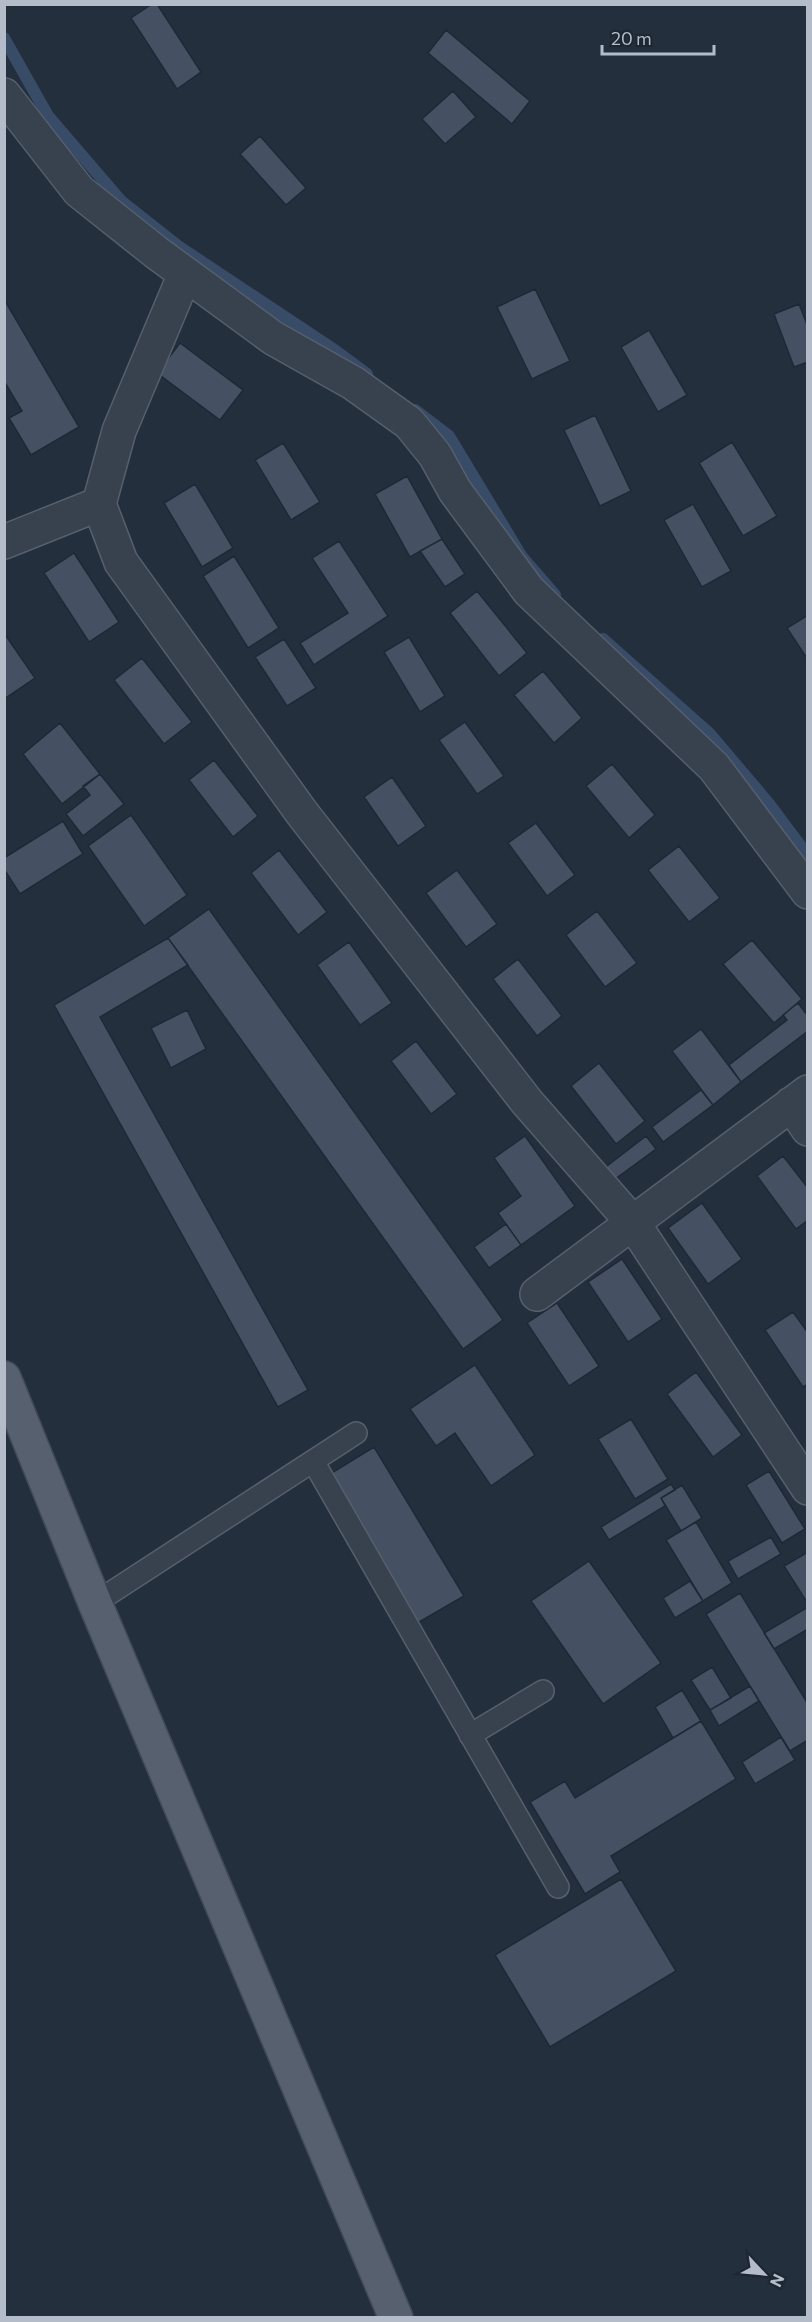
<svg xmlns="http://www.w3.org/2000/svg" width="812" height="2322" font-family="Commissioner,sans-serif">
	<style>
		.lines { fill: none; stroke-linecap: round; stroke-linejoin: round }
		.stream { stroke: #394c67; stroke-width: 12 }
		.building { fill: #455162; stroke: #1f2835; stroke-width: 1.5 }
		.lane-casing { stroke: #565f6c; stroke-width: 24 }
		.street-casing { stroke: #565f6c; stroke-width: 36 }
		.primary-casing { stroke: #414a57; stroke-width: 36 }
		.lane { stroke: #38414e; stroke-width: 21 }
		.street { stroke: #38414e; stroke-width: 33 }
		.primary { stroke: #56606e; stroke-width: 33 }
	</style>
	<rect width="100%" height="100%" fill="#242f3e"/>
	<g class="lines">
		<path class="stream" d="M 4,38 L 48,116 L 121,201 L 178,246 L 336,351 L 367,374
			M 415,410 L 449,436 L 522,557 L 555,595
			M 603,639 L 710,734 L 770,805 L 808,856"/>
	</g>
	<path class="building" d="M 152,4 L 157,4 L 201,72 L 177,89 L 131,18 Z
		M 446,30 L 530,101 L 512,124 L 428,53 Z
		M 453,91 L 476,117 L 445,144 L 422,119 Z
		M 260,136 L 306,188 L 286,205 L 240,154 Z
		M 535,289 L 570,361 L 532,379 L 497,307 Z
		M 4,299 L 79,427 L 31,455 L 9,418 L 22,411 L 4,381 Z
		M 799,304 L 808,327 L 808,362 L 794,367 L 774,314 Z
		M 649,330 L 687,395 L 658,412 L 621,347 Z
		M 180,343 L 243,390 L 220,420 L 157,373 Z
		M 595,415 L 631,491 L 600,506 L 564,430 Z
		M 732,442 L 777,516 L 743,536 L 699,463 Z
		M 283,443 L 320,502 L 291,520 L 255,460 Z
		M 407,476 L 442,539 L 410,557 L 375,494 Z
		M 195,484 L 233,548 L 202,567 L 164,503 Z
		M 693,504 L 731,571 L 702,587 L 664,520 Z
		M 442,539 L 465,574 L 445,587 L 420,551 Z
		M 339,541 L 388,616 L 314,665 L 300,643 L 348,613 L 312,558 Z
		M 74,553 L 119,622 L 89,642 L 44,573 Z
		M 234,556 L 279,628 L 248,648 L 203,576 Z
		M 477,591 L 527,653 L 499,676 L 450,613 Z
		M 808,615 L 808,660 L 787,628 Z
		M 4,633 L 35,678 L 4,699 Z
		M 409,637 L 445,696 L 420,712 L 384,652 Z
		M 284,639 L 316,688 L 287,706 L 255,657 Z
		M 142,658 L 192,722 L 164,744 L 114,680 Z
		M 543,671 L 582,718 L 554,743 L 514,695 Z
		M 465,722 L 504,776 L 477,794 L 439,740 Z
		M 60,723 L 100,774 L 62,804 L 23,754 Z
		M 214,760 L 258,816 L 233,837 L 189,780 Z
		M 612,764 L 655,815 L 629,838 L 586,786 Z
		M 100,774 L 124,804 L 83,836 L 66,814 L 90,795 L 83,786 Z
		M 392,777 L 426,826 L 398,846 L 364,797 Z
		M 131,815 L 187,895 L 144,926 L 88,846 Z
		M 63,821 L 83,854 L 20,894 L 4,869 L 4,858 Z
		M 536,823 L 575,875 L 547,896 L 508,843 Z
		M 679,846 L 720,898 L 689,922 L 648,870 Z
		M 279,850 L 327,912 L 298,935 L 251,873 Z
		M 457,870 L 497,924 L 466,947 L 426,893 Z
		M 209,909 L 503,1320 L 463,1349 L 168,938 Z
		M 597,911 L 637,963 L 605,987 L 566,935 Z
		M 168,938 L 188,965 L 100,1017 L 308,1390 L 278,1407 L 54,1005 Z
		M 752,940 L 802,999 L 774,1023 L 723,964 Z
		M 349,942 L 392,1003 L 360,1025 L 317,965 Z
		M 518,959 L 562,1016 L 537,1036 L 493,979 Z
		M 798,1003 L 808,1016 L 808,1031 L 741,1082 L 729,1065 L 787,1020 L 783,1015 Z
		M 187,1010 L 206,1049 L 171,1068 L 151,1028 Z
		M 701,1029 L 741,1082 L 713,1105 L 672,1051 Z
		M 416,1041 L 457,1094 L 431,1114 L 391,1061 Z
		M 599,1063 L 645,1121 L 616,1144 L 571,1086 Z
		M 701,1090 L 713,1105 L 663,1142 L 652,1127 Z
		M 525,1136 L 575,1206 L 521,1245 L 498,1213 L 521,1196 L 494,1158 Z
		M 646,1136 L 656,1149 L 607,1185 L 598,1173 Z
		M 783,1156 L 808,1188 L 808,1220 L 796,1229 L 757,1176 Z
		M 702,1203 L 742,1259 L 708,1284 L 668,1228 Z
		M 506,1224 L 521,1245 L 489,1268 L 474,1247 Z
		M 622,1259 L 662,1319 L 628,1342 L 588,1282 Z
		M 557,1303 L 599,1366 L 569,1386 L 527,1323 Z
		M 793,1312 L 808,1333 L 808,1384 L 803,1387 L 765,1330 Z
		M 475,1365 L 535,1455 L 491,1486 L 455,1433 L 436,1446 L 410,1409 Z
		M 696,1372 L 742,1435 L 713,1457 L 667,1394 Z
		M 631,1419 L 668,1479 L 635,1499 L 598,1439 Z
		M 374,1447 L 464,1596 L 414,1625 L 325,1477 Z
		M 769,1471 L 805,1529 L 782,1543 L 746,1485 Z
		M 671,1484 L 675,1490 L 661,1498 L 665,1506 L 609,1540 L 601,1527 Z
		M 682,1485 L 702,1518 L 681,1531 L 661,1498 Z
		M 696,1522 L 732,1583 L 703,1601 L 666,1540 Z
		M 771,1537 L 781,1554 L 738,1579 L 728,1561 Z
		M 808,1552 L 808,1604 L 784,1566 Z
		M 589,1561 L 661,1663 L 603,1704 L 531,1601 Z
		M 690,1581 L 703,1601 L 675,1618 L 663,1598 Z
		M 740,1593 L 808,1704 L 808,1740 L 790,1751 L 706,1614 Z
		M 808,1607 L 808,1629 L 774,1649 L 764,1633 Z
		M 712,1667 L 731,1698 L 710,1710 L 691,1680 Z
		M 750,1686 L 759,1701 L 719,1726 L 710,1710 Z
		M 682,1690 L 701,1721 L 673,1738 L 655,1707 Z
		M 701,1721 L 736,1779 L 611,1856 L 620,1872 L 585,1894 L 530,1802 L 565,1781 L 575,1798 Z
		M 781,1737 L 795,1760 L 755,1784 L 742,1762 Z
		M 621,1879 L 676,1971 L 550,2047 L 495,1955 Z"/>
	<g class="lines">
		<g class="lane-casing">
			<path id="lane" d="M 313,1461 L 558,1887
				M 95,1603 L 356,1433
				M 470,1735 L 543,1691"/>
		</g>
		<g class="street-casing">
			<path id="street" d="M 4,95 L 79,191 L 157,253 L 273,338 L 353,383 L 409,423 L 435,455 L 455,491 L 529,591 L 714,767 L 808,892
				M 185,274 L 119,431 L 99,504 L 121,562 L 302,813 L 527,1102 L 633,1223 L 808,1488
				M 4,542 L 99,504
				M 791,1104 L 808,1129
				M 537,1294 L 808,1092"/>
		</g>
		<g class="primary-casing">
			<path id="primary" d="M 4,1378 L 95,1603 L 396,2318"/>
		</g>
		<use href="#lane" class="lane"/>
		<use href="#street" class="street"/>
		<use href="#primary" class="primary"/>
	</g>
	<rect width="812" height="2322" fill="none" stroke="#b4bcc9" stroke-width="12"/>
	<g transform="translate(764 2274) rotate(116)" stroke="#1d2633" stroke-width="4.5" paint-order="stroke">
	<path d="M0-4.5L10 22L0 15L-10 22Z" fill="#b4bcc9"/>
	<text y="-9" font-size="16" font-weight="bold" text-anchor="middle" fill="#b4bcc9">N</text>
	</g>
	<path d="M602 45v9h112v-9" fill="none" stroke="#b4bcc9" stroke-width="3"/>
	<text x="611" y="45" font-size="18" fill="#b4bcc9" stroke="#1d2633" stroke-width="4.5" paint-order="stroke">20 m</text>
</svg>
